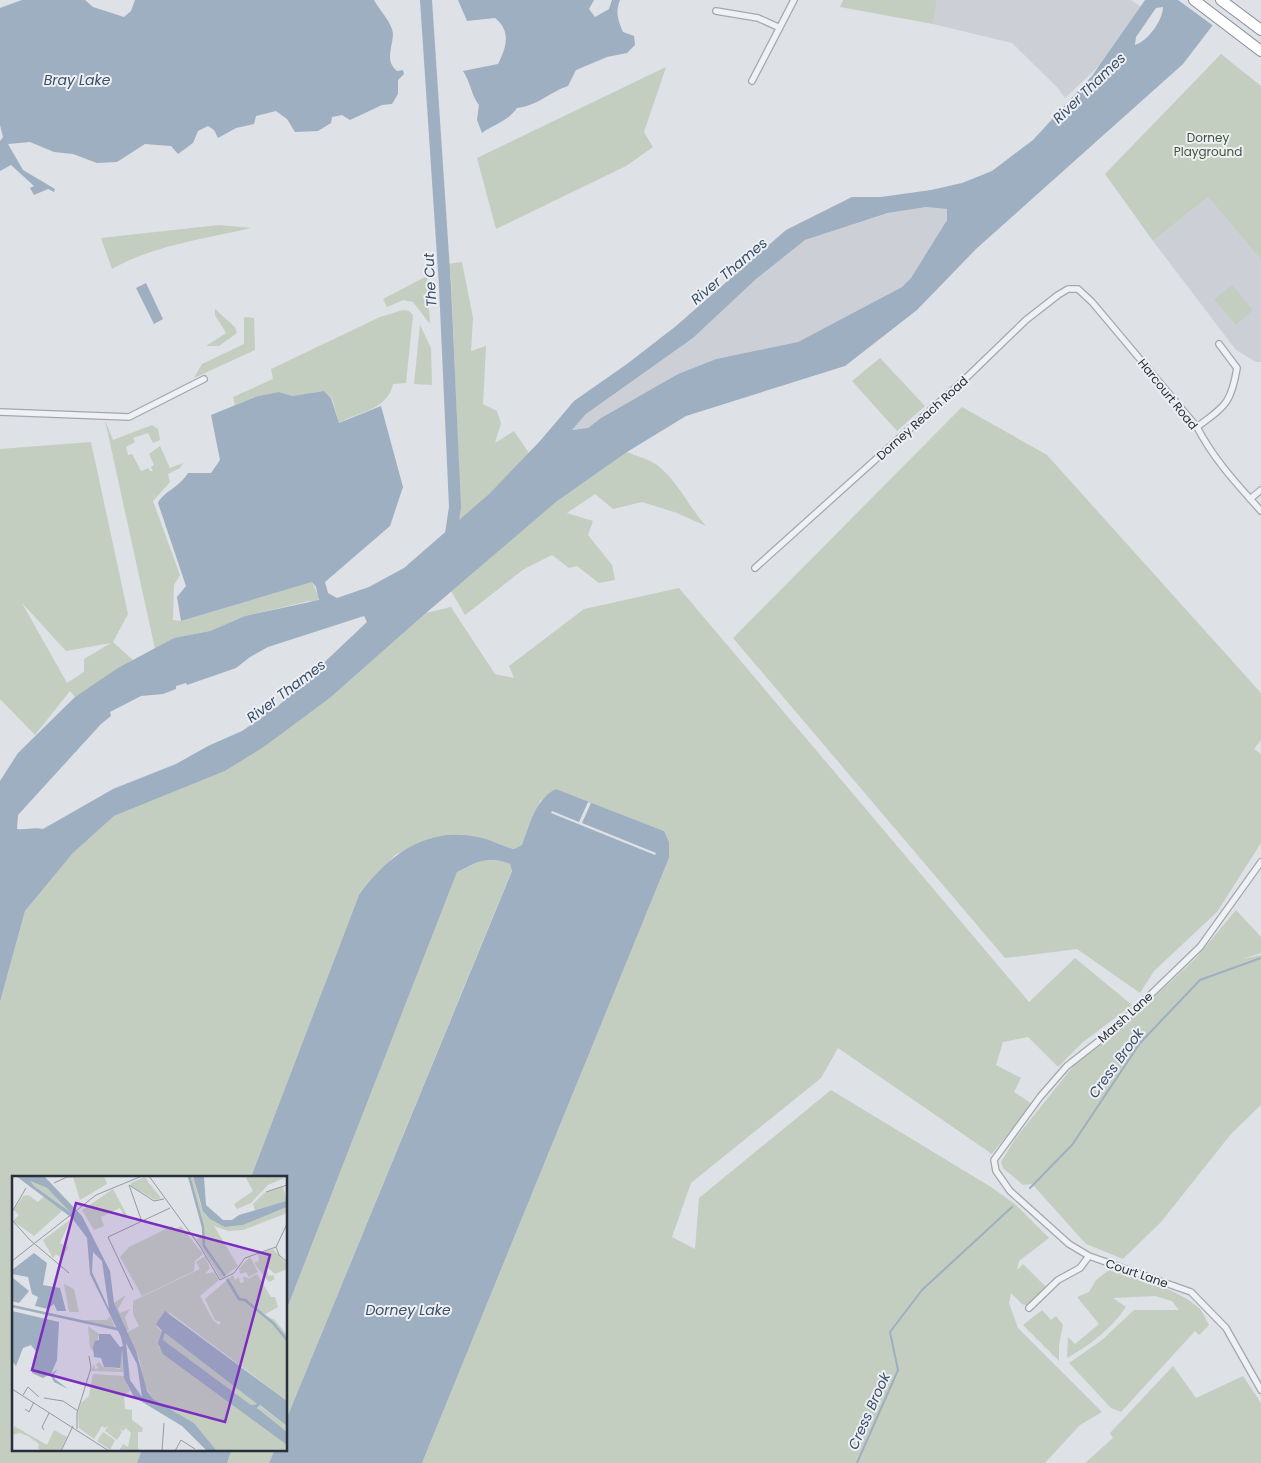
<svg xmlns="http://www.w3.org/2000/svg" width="1261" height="1463" font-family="Poppins,sans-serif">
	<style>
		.built { fill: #ccd0d6 }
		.green { fill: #c3cec0; fill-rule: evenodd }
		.water { fill: #9dafc1; fill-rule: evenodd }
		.pier { fill: #dee1e5 }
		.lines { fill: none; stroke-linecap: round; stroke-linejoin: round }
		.stream { stroke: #9dafc1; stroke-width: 2 }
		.river { stroke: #9dafc1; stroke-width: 12 }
		.minor-casing { stroke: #a4a8ae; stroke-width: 8 }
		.motorway-casing { stroke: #878e9a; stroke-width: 12 }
		.minor { stroke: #f0f1f4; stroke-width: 5.5 }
		.motorway { stroke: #fff; stroke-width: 10 }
		.labels { text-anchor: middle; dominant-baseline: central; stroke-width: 4; stroke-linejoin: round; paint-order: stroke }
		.park-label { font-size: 12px; fill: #3d5438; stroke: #edeff3 }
		.street-label { font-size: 12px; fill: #292f3a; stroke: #edeff3 }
		.water-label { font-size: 14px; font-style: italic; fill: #384e69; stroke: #edeff3 }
		.inset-river { fill: none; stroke: #9dafc1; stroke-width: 2.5 }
		.inset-road { fill: none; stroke: #969aa1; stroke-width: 1 }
		.view { fill: #7b2cbf; fill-opacity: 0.15; stroke: #7b2cbf; stroke-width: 2.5 }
		.inset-edge { fill: none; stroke: #292f3a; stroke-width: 2.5 }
	</style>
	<rect width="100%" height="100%" fill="#dee1e5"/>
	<path class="built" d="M 937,0 L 1131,0 L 1143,8 L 1101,64 L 1065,98 L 1057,87 L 1012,43 L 933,24 Z
		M 1208,197 L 1261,260 L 1261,362 L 1256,362 L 1236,350 L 1153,241 Z
		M 926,207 L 947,209 L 947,220 L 911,278 L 902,287 L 798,342 L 716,359 L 678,374 L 601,418 L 588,428 L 572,430 L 586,414 L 693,338 L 756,278 L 805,240 L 889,213 Z"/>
	<path class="green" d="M 843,0 L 937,0 L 933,24 L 840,7 Z
		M 1221,54 L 1261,86 L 1261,260 L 1208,197 L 1153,241 L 1105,174 Z
		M 666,67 L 644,132 L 653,147 L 626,166 L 496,229 L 477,158 Z
		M 219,225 L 251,228 C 205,239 154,245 112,269 L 101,238 Z
		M 462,262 L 473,318 L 471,351 L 486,346 L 483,404 L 497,411 L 501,423 L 495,443 L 514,431 L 529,453 L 489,494 L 459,521 L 455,521 L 452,518 L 459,475 L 451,276 L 448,264 Z
		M 427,276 L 430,324 L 413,302 L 403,300 L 387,307 L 383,299 Z
		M 1232,285 L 1253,310 L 1236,325 L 1214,299 Z
		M 215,309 L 235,327 L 237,333 L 219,346 L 206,346 L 226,333 L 215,315 Z
		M 403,310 L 409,311 L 413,315 L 406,383 L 393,384 C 387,411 359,411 339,423 L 332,398 L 324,391 L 292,396 L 279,392 L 258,396 L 235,405 L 233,397 L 273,379 L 271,369 L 380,317 Z
		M 244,317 L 254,318 L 255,350 L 194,378 L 202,364 L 244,344 Z
		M 420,325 L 431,348 L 432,385 L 414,384 Z
		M 880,358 L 925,406 L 897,431 L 852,381 Z
		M 962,407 L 1047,455 L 1261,693 L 1261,740 L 1254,749 L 1261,754 L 1261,843 L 1217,912 L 1154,971 L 1140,993 L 1077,949 L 1005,958 L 733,638 Z
		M 105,420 L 113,440 L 152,425 L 158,429 L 160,440 L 153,443 L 148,433 L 133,438 L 135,442 L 126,447 L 128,455 L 132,454 L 141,471 L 149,468 L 150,471 L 153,471 L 151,467 L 154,465 L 149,454 L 160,446 L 170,468 L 183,463 L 180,468 L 168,474 L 170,482 L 153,501 L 180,575 L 174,585 L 173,620 L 181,621 L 312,582 L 319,597 L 317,602 L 309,601 L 245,616 L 210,631 L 174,638 L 155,649 Z
		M 91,442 L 128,614 L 113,642 L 133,660 L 75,697 L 70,691 L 35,735 L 0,699 L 0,449 ZM 22,603 L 66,651 L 111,643 L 84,659 L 84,672 L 67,683 Z
		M 627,452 C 636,456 649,459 657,465 C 678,481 688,506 706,526 L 677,513 L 642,502 L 613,509 L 595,494 L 567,513 L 593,521 L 588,535 L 612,565 L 615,580 L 599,583 L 577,566 L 569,568 L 552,555 L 524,569 L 465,615 L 451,591 L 556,502 Z
		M 679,588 L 1029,1002 L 1075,958 L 1132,1005 L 1082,1043 L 1058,1067 L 1028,1037 L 1003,1042 L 996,1065 L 1021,1078 L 1014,1092 L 1032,1104 L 992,1154 L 838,1048 L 821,1078 L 691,1183 L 672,1237 L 695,1249 L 699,1198 L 831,1090 L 991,1187 L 1016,1205 L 1049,1238 L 1019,1261 L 1017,1270 L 1023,1264 L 1046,1287 L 1028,1306 L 1022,1304 L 1011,1293 L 1009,1303 L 1018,1328 L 1102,1412 L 1080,1425 L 1045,1463 L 422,1463 L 669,858 L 669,842 L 664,831 L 556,789 L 540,801 L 522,845 L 514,849 L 476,837 L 441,836 L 426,840 L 395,855 L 359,895 L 251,1177 L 14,1177 L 14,1449 L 142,1449 L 137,1463 L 0,1463 L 0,1002 L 25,911 L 73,853 L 114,816 L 225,771 L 331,697 L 426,613 L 451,607 L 495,674 L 514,678 L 509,666 L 584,609 Z
		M 487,858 L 498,859 L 510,864 L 512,870 L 286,1420 L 286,1311 L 457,872 Z
		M 1236,910 L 1261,937 L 1261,953 L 1242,959 L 1261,955 L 1261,1105 L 1231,1134 L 1161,1222 L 1123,1259 L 1086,1244 L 1032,1184 L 1023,1185 L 1003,1168 L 1001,1162 L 1015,1139 L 1075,1064 L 1138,1012 L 1196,958 Z
		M 1109,1270 C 1137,1279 1177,1288 1199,1308 C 1203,1312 1206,1320 1209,1325 L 1199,1335 L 1195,1331 L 1121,1412 L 1111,1408 L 1069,1363 L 1102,1340 L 1134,1310 L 1179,1310 L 1172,1301 L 1155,1296 L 1113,1298 L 1126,1307 C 1112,1328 1089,1346 1067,1358 L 1068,1337 L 1075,1344 L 1099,1324 L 1077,1297 L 1089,1292 L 1096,1280 Z
		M 1042,1310 L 1051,1320 L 1056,1316 L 1063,1325 L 1059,1345 L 1059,1361 L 1023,1325 Z
		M 1173,1366 L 1196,1398 L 1243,1376 L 1261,1403 L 1261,1463 L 1085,1463 L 1113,1438 L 1110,1433 Z
		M 232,1449 L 275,1449 L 269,1463 L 227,1463 Z"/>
	<path class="water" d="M 22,0 L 85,0 L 93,7 L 124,17 L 131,11 L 135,0 L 374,0 C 379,10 392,22 393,34 C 393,46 384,61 397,71 L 403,70 L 404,74 L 398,80 L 398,94 L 392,104 L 382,105 L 350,120 L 342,115 L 332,117 L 331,123 L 318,131 L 295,132 L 287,119 L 276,111 L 256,116 L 254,124 L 236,128 L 218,138 L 214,130 L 208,126 L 198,131 L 193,143 L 178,154 L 171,146 L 145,144 L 117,162 L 97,163 L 73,154 L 54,152 L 30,142 L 8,144 L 23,170 L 55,189 L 54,192 L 48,189 L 34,195 L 30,188 L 34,186 L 11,165 L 0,171 L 0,141 L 3,137 L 0,125 L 0,8 Z
		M 458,0 L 594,0 L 589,9 L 595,17 L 609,9 L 612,0 L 620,0 C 615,12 618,20 623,32 L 634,36 L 635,45 L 627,53 L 607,57 L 576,70 L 568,86 C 550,92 537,106 517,108 C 507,122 496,123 482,133 L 477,120 L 479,105 C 471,95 471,83 463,71 L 498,64 C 507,46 511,31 495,18 L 467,21 Z
		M 1145,0 L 1232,0 L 1183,64 L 976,249 L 917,310 L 845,366 L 686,416 L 627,452 L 556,502 L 426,613 L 331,697 L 265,746 L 225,771 L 114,816 L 73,853 L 25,911 L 0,1002 L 0,781 L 18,753 L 75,697 L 118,668 L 174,638 L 210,631 L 245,616 L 319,600 L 316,587 L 312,582 L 181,621 L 177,597 L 186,586 L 158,503 C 163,492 180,487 188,473 L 211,473 L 220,460 L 211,415 L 258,396 L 279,392 L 292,396 L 324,391 L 331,398 L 339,423 L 381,406 L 403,487 L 390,526 L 325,582 L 328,593 L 337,598 L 369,587 L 404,568 L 489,494 L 540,441 L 574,401 L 627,364 L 676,326 L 786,230 L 852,197 L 881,197 L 931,190 L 962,183 L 992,171 L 1033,140 L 1092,76 ZM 1163,7 C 1163,20 1148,41 1135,45 L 1136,37 L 1156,8 ZM 926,207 L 947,209 L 947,220 L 911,278 L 902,287 L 798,342 L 716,359 L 678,374 L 601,418 L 588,428 L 572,430 L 586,414 L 693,338 L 756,279 L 805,240 L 888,213 ZM 364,616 L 367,622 L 277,707 L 267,711 L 258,720 L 242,731 L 208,746 L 176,764 L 113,789 L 43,829 C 34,827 27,830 17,829 L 18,815 L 101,724 L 111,716 L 110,712 L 141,696 L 163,694 L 176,689 L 176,686 L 186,683 L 187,685 L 236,668 L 250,657 L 268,647 Z
		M 146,283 L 163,319 L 154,324 L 136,288 Z
		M 556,789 L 664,831 L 669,842 L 669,858 L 422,1463 L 269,1463 L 275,1449 L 286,1449 L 286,1420 L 512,871 L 510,864 C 487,855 478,862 457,872 L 286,1311 L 286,1177 L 251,1177 L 359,895 C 387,856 426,826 477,837 C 490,839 501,846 514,849 L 522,845 C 530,825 535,799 556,789 Z
		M 142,1449 L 232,1449 L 227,1463 L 137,1463 Z"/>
	<path class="pier" d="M 1178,0 L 1235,0 L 1215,27 Z
		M 588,802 L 591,803 L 582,823 L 656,853 L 655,855 L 551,813 L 552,811 L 579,822 Z"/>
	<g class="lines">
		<path class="stream" d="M 1030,1188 L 1072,1145 L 1140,1043 L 1200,980 L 1261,958
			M 857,1463 L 898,1370 L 890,1332 L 922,1290 L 1012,1207"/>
		<path class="river" d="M 426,0 L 445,286 L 455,507 L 450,541"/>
		<g class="minor-casing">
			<path id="minor" d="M 716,11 L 758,18 L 778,27
				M 752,81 L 794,0
				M 0,412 L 129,417 L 204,379
				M 1197,427 C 1225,406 1231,404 1237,368 L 1219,344
				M 1250,499 L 1261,490
				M 755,568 L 965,379 L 1026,320 L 1058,295 L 1068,289 L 1078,289 L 1092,302 L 1197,427 C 1214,460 1237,484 1261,511
				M 1261,862 L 1200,947 L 1118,1026 L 1067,1066 L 1040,1097 L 994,1160 L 996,1171 L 1010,1191 L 1069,1244 L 1089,1256 L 1191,1292 L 1226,1328 L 1261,1390
				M 1029,1308 L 1058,1280 L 1080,1268 L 1089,1256"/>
		</g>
		<g class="motorway-casing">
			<path id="motorway" d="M 1194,0 L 1261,51
				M 1221,0 L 1261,30"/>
		</g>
		<use href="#minor" class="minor"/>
		<use href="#motorway" class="motorway"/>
	</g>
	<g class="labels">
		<g class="park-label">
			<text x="1208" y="137">Dorney<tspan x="1208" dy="14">Playground</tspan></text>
		</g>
		<g class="street-label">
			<text transform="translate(1168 394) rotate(51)">Harcourt Road</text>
			<text transform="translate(922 418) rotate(-42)">Dorney Reach Road</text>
			<text transform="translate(1125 1017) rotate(-42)">Marsh Lane</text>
			<text transform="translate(1137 1273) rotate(19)">Court Lane</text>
		</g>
		<g class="water-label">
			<text x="77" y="80">Bray Lake</text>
			<text transform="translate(1089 88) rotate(-44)">River Thames</text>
			<text transform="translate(729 271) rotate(-40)">River Thames</text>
			<text transform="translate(430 280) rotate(-93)">The Cut</text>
			<text transform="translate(286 691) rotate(-37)">River Thames</text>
			<text transform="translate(1116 1063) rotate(-54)">Cress Brook</text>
			<text x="408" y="1310">Dorney Lake</text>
			<text transform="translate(869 1411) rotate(-66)">Cress Brook</text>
		</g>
	</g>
	<g transform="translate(12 1176)">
		<rect width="275" height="275" fill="#dee1e5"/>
		<path d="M 92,0 L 95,8 L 68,24 L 61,1 ZM 176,0 L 182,2 L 187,24 L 194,39 L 214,51 L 231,49 L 275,31 L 275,37 L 231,54 L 216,55 L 202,50 L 226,90 L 209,103 L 184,63 L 191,59 L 192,52 ZM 233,0 L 275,0 L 275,1 L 256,9 L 239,27 L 225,33 L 222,28 L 241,15 ZM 133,1 L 137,7 L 149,22 L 143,24 L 119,10 L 119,7 ZM 17,5 L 35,12 L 58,36 L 22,10 ZM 271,11 L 275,25 L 243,34 L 241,28 L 252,17 ZM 101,13 L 115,39 L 112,40 L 108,32 L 89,41 L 92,50 L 82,54 L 70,34 ZM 16,19 L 26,26 L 33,19 L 50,35 L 22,60 L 1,45 L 7,39 L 2,34 L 11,20 ZM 59,43 L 48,67 L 56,71 L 50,83 L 44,78 L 41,82 L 31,64 ZM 160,50 L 163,54 L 169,50 L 191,78 L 183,85 L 182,95 L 130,120 L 108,81 L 117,71 ZM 261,73 L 274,87 L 275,93 L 263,98 L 255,91 L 256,100 L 261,99 L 263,103 L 257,106 L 242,87 L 247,85 L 246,78 ZM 193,80 L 198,92 L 193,98 L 202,96 L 207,104 L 188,120 L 201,144 L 207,149 L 209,146 L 203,144 L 193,123 L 221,99 L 223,104 L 227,101 L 228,107 L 232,106 L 231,101 L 237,102 L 233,105 L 245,98 L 259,121 L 263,121 L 266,131 L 252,139 L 263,144 L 275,159 L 275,225 L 157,136 L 145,151 L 150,156 L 147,172 L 275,269 L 275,275 L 205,275 L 182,247 L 141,223 L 132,208 L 128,185 L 116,159 L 116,156 L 127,150 L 121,138 L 121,125 L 188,93 L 184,86 ZM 238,81 L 246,96 L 237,101 L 234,96 L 228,98 L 227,92 ZM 52,108 L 62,113 L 67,136 L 57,136 ZM 114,119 L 106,133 L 108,137 L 118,133 L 113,141 L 117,154 L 114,155 L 102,127 ZM 98,140 L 104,153 L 70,144 L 95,144 ZM 76,150 L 87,158 L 82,177 L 78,171 ZM 153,157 L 245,227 L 245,228 L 239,229 L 151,164 ZM 108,173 L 110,173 L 111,196 L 79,195 L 82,188 L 83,193 L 87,192 L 84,189 L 87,186 L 91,191 L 108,193 ZM 81,198 L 112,200 L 118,215 L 112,219 L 113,233 L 120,234 L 120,244 L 131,252 L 130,256 L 126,256 L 126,273 L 130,275 L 107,275 L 111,268 L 116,271 L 119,257 L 114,252 L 111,255 L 107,253 L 110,256 L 105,264 L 93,255 L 96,249 L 93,252 L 90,250 L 82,263 L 67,252 L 66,237 L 69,227 L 77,220 ZM 247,229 L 275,250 L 275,256 L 246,234 ZM 2,250 L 35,269 L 42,254 L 55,261 L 48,275 L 30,275 L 26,272 L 27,268 L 16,260 L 8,257 L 0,259 ZM 91,256 L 103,264 L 98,274 L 85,265 Z" fill="#c3cec0"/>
		<path d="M 4,0 L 32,0 L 70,40 L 98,95 L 102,127 L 124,175 L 135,215 L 141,223 L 182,247 L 205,275 L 195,275 L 170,250 L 122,221 L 112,202 L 110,173 L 108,192 L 92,191 L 89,182 L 82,181 L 81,171 L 83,165 L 87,164 L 87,158 L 98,158 L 108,171 L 111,170 L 109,161 L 78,98 L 75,62 L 60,42 ZM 18,5 L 35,12 L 58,36 L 22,10 ZM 81,76 L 90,85 L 97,133 L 80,96 ZM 114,167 L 125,188 L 130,221 L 118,204 ZM 181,0 L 192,1 L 194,29 L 211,44 L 220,44 L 227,39 L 274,25 L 275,31 L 231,49 L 213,51 L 198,43 L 191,35 ZM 22,77 L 35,87 L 31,109 L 48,112 L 54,135 L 45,135 L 42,128 L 36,133 L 23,130 L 26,121 L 20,118 L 16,101 L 0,98 L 0,94 ZM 1,102 L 17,115 L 7,127 L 0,125 ZM 0,135 L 47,146 L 45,184 L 39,198 L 46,193 L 42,198 L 43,203 L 56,213 L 42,206 L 38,198 L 31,202 L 20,197 L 22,184 L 26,178 L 19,169 L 11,172 L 4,190 L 0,185 ZM 153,135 L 275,225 L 275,250 L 248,229 L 245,232 L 275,256 L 275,269 L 151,178 L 146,167 L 150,155 L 144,148 ZM 153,157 L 244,227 L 245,228 L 239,229 L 151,164 Z" fill="#9dafc1" fill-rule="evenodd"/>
		<path class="inset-river" d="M 177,0 L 191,51 L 192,70 L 213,100M 215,103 L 227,123 L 233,124 L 261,147 L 275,164M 0,130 L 109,154"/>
		<path class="inset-road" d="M 137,0 L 187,69 L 208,104 L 222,97 L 233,82 L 264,71M 42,7 L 55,1 L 82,0M 117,9 L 142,25 L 152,23M 117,9 L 130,46M 254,16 L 275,9M 0,36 L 14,12M 0,44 L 18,64 L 57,97M 275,48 L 264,71 L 267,79 L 275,86M 0,85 L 84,19 L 130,0M 121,114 L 96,61 L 158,32M 0,213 L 97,275M 11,219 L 16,211 L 27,221M 32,222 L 51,225 L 66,235M 13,233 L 17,236 L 22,226M 65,253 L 65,237 L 79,192 L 77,180M 32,254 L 30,251 L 37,237M 49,275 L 61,250M 150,275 L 152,247M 163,275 L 169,264 L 183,273"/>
		<path class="view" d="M 64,27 L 258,79 L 213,246 L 20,194 Z"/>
		<rect width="275" height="275" class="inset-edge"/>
	</g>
</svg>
